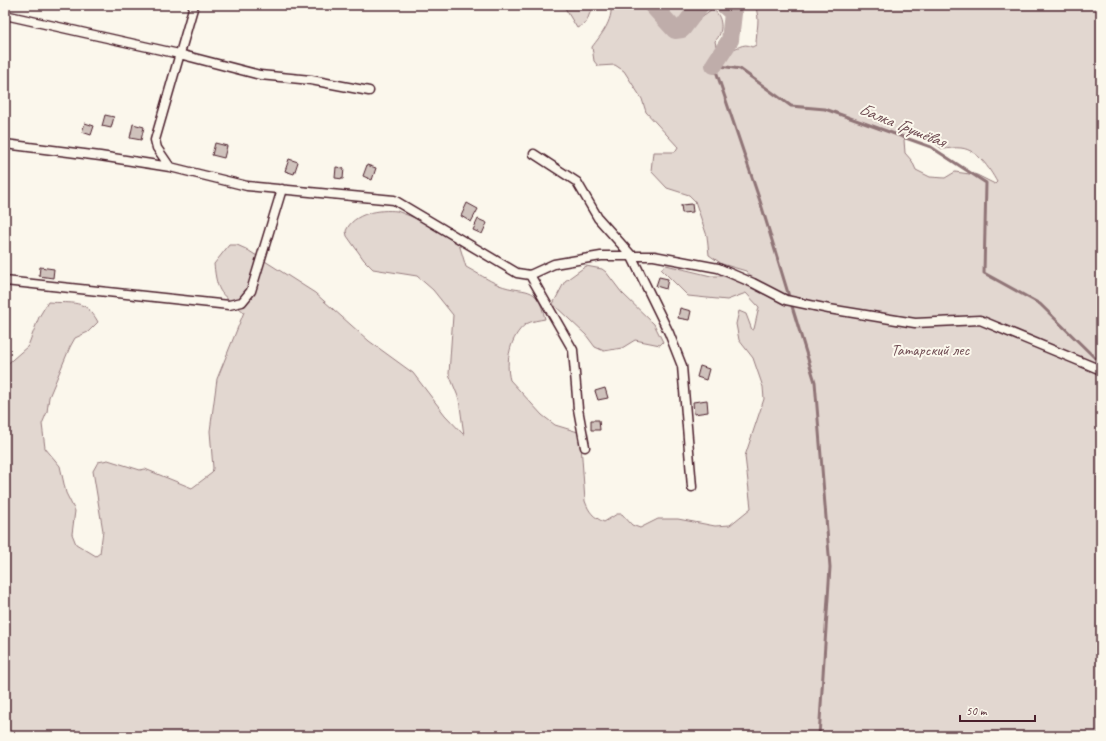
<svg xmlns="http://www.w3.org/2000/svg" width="1106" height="741" font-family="Caveat,sans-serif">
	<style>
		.green { fill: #e2d7d0; stroke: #967b7e; fill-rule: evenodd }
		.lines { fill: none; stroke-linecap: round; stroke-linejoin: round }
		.stream { stroke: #907477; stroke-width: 3 }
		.river { stroke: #bfadaa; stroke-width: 18 }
		.building { fill: #cfc2bc; stroke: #4a1f2b }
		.street-casing { stroke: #4a1f2b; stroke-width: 11 }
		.street { stroke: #fbf7ec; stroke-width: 8 }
		.labels { text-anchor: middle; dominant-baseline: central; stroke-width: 4; stroke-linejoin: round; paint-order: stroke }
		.park-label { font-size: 16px; fill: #704d54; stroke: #fbf7ec }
		.water-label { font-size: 17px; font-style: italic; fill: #6d4a51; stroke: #fbf7ec }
	</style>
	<rect width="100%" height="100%" fill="#fbf7ec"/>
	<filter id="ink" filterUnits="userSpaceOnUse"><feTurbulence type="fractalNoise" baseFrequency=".025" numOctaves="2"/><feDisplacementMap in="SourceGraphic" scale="8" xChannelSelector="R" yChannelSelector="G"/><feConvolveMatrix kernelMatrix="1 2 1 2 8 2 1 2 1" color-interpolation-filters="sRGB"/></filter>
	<g filter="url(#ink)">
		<path class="green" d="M 565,5 L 593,5 L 586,23 L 577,28 L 565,8 Z
			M 611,5 L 689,5 L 686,12 L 689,18 L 696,21 L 712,9 C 723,15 724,33 715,41 L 716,46 C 719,48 723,50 726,50 C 736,51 743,41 752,47 L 756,45 C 756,28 761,22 755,5 L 1101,5 L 1101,736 L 5,736 L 5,366 L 28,346 L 39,317 L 48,302 C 73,304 85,298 98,322 L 88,332 L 75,338 L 70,347 L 49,397 L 47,412 L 42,424 L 45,448 L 60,466 L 66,493 L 75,511 L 72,534 L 76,544 L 96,556 L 100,553 L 103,531 L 93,471 L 98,462 L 108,460 L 140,470 L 145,469 L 192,488 L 212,473 L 213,468 L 210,431 L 217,379 L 244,312 C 221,294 217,294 214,264 L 229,245 L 237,245 L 246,249 L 315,293 L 369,341 L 413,373 L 445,415 L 464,435 L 459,399 L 449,374 L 453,315 L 433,290 L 417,276 L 373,269 L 364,260 L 347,236 L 346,231 C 353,213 380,209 397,211 L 456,234 L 466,267 C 477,273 488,280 499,285 C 525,295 537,282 545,319 C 540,320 531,321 526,324 C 510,336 505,362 510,380 L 542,415 L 555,425 L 578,432 L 581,444 L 585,501 C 589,512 593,517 604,522 L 617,514 L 622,514 L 632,525 L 640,528 L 658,519 L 678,519 L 715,526 L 730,525 L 751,508 L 745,456 L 764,399 L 763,387 L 753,358 L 739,340 L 736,324 L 739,311 L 746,314 L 752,330 L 754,329 L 759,307 L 746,293 L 727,300 L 688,296 L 661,269 L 666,265 L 711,276 L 734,276 L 760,290 L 760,288 L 746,271 L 722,264 L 709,255 L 707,236 L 695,201 L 689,195 L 667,188 L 651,171 L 653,152 L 675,152 L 678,147 L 646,112 L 642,99 L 624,71 L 615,65 L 598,66 L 594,61 L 592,47 C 601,35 613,21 611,5 ZM 912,132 L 922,132 L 942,149 C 948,149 955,147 961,148 C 978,150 989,168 997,182 L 995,184 L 977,175 L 955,172 L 945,178 L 930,177 L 916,170 L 912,161 L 905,153 L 904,140 Z
			M 586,266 L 602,269 L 606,272 L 622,293 L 654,324 L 663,342 L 660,345 L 635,340 L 622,348 L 604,351 L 595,347 L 586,335 L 553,304 L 565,281 Z"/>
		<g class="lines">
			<path class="stream" d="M 819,736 L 830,567 L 815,382 L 760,201 L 714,65 L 740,69 L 791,106 L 825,109 L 931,147 L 986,183 L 984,273 L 1040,304 L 1095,358 L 1099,367"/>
			<path class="river" d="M 652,5 L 675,30 L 682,29 L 700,5
				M 714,65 L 730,40 L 733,13 L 724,5"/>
		</g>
		<path class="building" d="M 105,115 L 114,117 L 111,128 L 102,126 Z
			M 85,123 L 94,126 L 91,135 L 82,132 Z
			M 133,124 L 144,127 L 141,140 L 130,138 Z
			M 215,143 L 227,146 L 224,158 L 212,155 Z
			M 289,159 L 298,162 L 294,174 L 285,171 Z
			M 367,165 L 376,168 L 372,180 L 363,176 Z
			M 336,167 L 344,168 L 343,179 L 335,178 Z
			M 467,203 L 478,209 L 471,222 L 461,216 Z
			M 692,204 L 693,212 L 682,213 L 681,205 Z
			M 478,219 L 487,223 L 482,234 L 473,230 Z
			M 40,267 L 54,269 L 53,278 L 39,276 Z
			M 659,277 L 668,279 L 666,289 L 656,286 Z
			M 680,308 L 691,311 L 689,320 L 678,318 Z
			M 700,366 L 709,369 L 706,380 L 697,377 Z
			M 605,388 L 608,398 L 598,400 L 595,391 Z
			M 707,400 L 708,412 L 694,414 L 693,402 Z
			M 591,420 L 599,420 L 600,430 L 591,430 Z"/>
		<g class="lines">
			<g class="street-casing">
				<path id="street" d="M 5,15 L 179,54 L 260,75 L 311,80 L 369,91
					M 5,144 L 100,156 L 170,167 L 247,186 L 394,200 L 517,273 L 530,275 L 554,264 L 601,256 L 654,256 L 718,268 L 753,283 L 786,300 L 829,309 L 915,323 L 980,320 L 1101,370
					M 534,154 L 577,182 L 598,218 L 631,255 L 669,333 L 682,366 L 692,487
					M 170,167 L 157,148 L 155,140 L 194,5
					M 530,275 L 573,350 L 578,409 L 585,447
					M 5,281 L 229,305 L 242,302 L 251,291 L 282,189"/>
			</g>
			<use href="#street" class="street"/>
		</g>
	</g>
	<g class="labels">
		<g class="park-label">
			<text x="930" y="350">Татарский лес</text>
		</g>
		<g class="water-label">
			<text transform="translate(902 125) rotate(22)">Балка Грушёвая</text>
		</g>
	</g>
	<rect width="1106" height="741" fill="none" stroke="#fbf7ec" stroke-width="20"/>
	<rect x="10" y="10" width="1086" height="721" fill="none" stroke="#4a1f2b" stroke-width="1.5" filter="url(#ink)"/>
	<path d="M960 715v6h75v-6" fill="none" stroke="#4a1f2b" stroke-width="2"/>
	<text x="966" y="715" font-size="12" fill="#4a1f2b" stroke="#fbf7ec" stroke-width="3" paint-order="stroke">50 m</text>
</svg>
